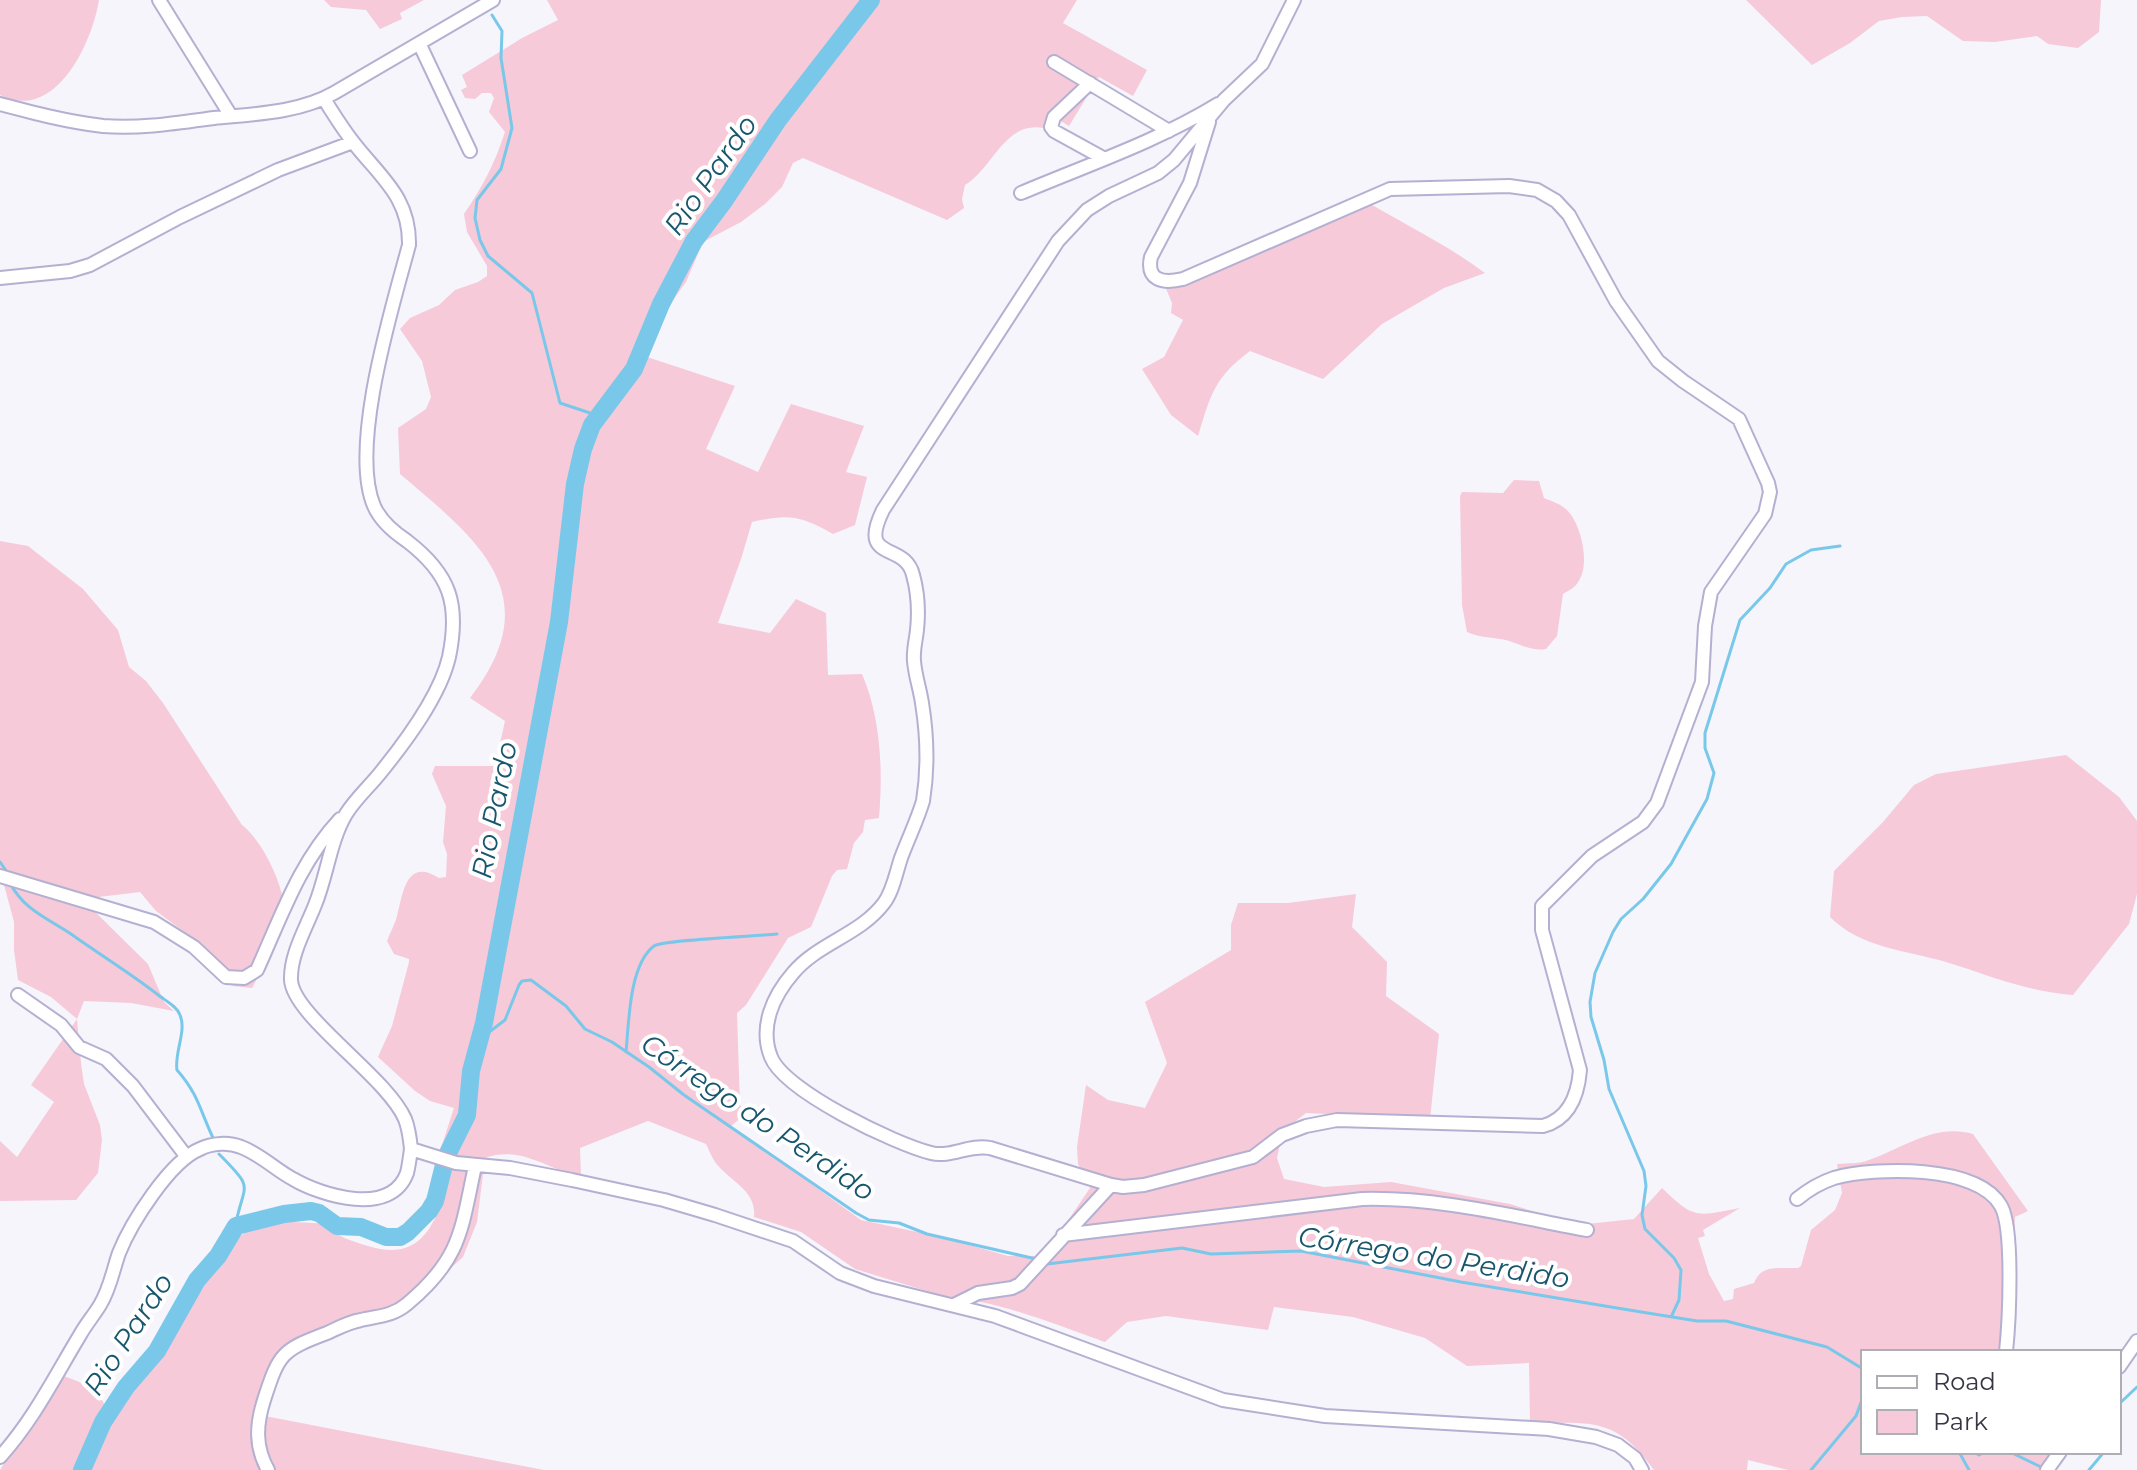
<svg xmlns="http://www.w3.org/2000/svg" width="2137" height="1470" font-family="Montserrat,sans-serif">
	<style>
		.green { fill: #f6cad9 }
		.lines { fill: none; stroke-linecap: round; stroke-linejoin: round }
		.stream { stroke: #79c8ea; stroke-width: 3 }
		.river { stroke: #79c8ea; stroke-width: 18 }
		.minor-casing { stroke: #b4b0d1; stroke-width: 16 }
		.minor { stroke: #fff; stroke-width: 12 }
		.labels { text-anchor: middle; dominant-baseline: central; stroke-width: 8; stroke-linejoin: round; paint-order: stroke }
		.water-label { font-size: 28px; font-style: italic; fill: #17576e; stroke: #fff }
	</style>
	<rect width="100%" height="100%" fill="#f6f5fc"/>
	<path class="green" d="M 0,0 L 99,0 C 92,44 55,123 0,95 Z
		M 324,0 L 424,0 L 400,13 L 402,19 L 380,29 L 366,10 L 331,7 Z
		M 547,0 L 1077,0 L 1063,23 L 1147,70 L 1133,96 L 1099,77 L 1069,126 L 1052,116 L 1044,128 C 1004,121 994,167 965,185 L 962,199 L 964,208 L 947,220 L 803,158 L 793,163 L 782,187 L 765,204 L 741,222 L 703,242 L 686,282 L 635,353 L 735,386 L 706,449 L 758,472 L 791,404 L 864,426 L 846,472 L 867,477 L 855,525 L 833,534 C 799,515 790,514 752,522 L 741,559 L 718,623 L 770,633 L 796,599 L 826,613 L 828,675 L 862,674 C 881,718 883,771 879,818 L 865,820 L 863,832 L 854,843 L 847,869 L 837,870 L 832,876 L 811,927 L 788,938 L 746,1005 L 737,1013 L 740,1105 L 748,1112 L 731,1126 L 861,1220 L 941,1237 L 1008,1256 L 1044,1256 L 1090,1188 L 1078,1164 L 1077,1147 L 1086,1085 L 1108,1100 L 1145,1108 L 1167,1063 L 1145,1002 L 1231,950 L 1231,925 L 1238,903 L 1288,903 L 1356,894 L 1352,927 L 1387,962 L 1386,996 L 1439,1034 L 1430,1119 L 1306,1113 L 1283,1131 L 1277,1158 L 1284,1179 L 1324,1187 L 1391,1182 L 1510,1204 L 1577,1225 L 1634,1219 L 1662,1188 C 1695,1220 1696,1216 1740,1208 L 1703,1230 L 1705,1236 L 1698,1238 L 1709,1274 L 1724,1301 L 1733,1299 L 1734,1289 L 1754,1283 C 1762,1263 1780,1269 1798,1268 L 1801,1266 L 1811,1230 L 1835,1210 L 1842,1193 L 1837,1164 C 1848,1163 1860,1164 1869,1160 C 1903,1148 1935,1123 1973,1134 L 2028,1211 L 2015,1217 L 2012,1352 L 1863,1352 L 1863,1452 L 2064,1452 L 2049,1470 L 1788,1470 L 1748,1460 L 1747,1470 L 1654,1470 C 1615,1416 1592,1423 1530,1423 L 1529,1363 L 1467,1366 L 1425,1338 L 1353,1317 L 1274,1307 L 1268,1330 L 1166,1316 L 1127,1322 L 1105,1342 C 1079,1333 980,1294 959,1301 L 855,1269 L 801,1232 L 754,1217 C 757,1190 729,1181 715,1162 C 711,1156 709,1150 706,1144 L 648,1121 L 580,1148 L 581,1176 C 546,1170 523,1145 485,1158 L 477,1222 L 463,1257 L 410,1305 L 355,1313 L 301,1338 L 282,1357 L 265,1416 L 544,1470 L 0,1470 L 30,1422 L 54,1374 C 72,1377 99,1388 105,1406 C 124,1394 134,1378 146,1360 C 171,1323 192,1286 223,1254 C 231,1245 240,1234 251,1229 C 274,1219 300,1222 325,1224 C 336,1237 352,1241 368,1246 C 432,1266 440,1206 454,1160 L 439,1154 L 454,1108 L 430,1101 L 415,1091 L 378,1057 L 392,1026 L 409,962 L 409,959 L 394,954 L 387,941 C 390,933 395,924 397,916 C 403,893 406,857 439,878 L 446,877 L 447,854 L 443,842 L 446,806 L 432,774 L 435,766 L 495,766 L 505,721 L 470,698 C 550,595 478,540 400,474 L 398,428 L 426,409 L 431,397 L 422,361 L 400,329 L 410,318 L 439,305 L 455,290 L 478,282 L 487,276 L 487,266 L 467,232 L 464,214 C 482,188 495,163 505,132 L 489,112 L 494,98 L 491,93 L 482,93 L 475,99 L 465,98 L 461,90 L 467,87 L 462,75 L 522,38 L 558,20 Z
		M 1746,0 L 2101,0 L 2099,32 L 2078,48 L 2048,44 L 2037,36 L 1995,42 L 1963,41 L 1927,16 L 1902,17 L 1879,21 L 1850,43 L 1812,65 Z
		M 1360,198 C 1402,223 1446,244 1485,273 L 1444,288 L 1382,324 L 1323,379 L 1250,351 C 1214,378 1211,394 1198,436 L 1171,415 L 1142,369 L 1164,357 L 1183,320 L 1171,313 L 1172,303 L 1160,274 L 1189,272 Z
		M 1514,480 L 1539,481 L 1544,498 C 1551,501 1561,504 1567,510 C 1581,524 1591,564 1578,582 C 1576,587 1568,591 1563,594 L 1557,636 L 1546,649 C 1529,652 1516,641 1500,639 C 1487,637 1479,637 1467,632 L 1462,605 L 1460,496 L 1462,492 L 1503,493 Z
		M 0,541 L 28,546 L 83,589 L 118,630 L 129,667 L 146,681 L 163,703 L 242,825 C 261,840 279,876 283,900 C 285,916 261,973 252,988 L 233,986 L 191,937 L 156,911 L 140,892 L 82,899 L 148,964 L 164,1002 L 174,1011 L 131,1003 L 84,1001 L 77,1019 L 81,1063 L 84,1084 L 100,1125 L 102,1140 L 98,1173 L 76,1200 L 0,1201 L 0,1141 L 17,1157 L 54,1102 L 31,1085 L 77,1019 L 51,997 L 18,980 L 14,950 L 14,922 L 0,870 Z
		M 2066,755 L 2119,797 L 2137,821 L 2137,894 L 2129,924 L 2073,995 C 2028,992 1988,975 1946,962 C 1905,950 1861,948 1830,917 L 1834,871 L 1883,822 L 1914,785 L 1936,774 Z"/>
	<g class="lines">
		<path class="stream" d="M 492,15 L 502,31 L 501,58 L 512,128 L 501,169 L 477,200 L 475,218 L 480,240 L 488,256 L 532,293 L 560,403 L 599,416
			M 0,862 L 7,872
			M 10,883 C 24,910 47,918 71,934 C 99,954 130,973 157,994 C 164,1000 177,1006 180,1015 C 187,1031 174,1053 177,1070 C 199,1095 200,1111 214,1140
			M 480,1039 L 505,1020 L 519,985 L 522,981 L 531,980 L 566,1006 L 585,1029 L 612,1042 L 649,1067 L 684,1095 L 856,1213 L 869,1220 L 899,1223 L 927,1234 L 1036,1259
			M 626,1052 C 629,1022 629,965 654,946 C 661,940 759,936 777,934
			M 219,1154 C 256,1191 244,1181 235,1227
			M 1047,1264 L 1182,1248 L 1211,1254 L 1301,1251 L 1461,1282 L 1623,1309 L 1697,1321 L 1726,1321 L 1827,1347 L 1863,1369
			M 1672,1315 L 1679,1300 L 1681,1270 L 1674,1258 L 1645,1229 L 1642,1215 L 1646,1186 L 1644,1171 L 1609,1089 L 1604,1060 L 1591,1017 L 1590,1002 L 1595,973 L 1613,932 L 1621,919 L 1643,899 L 1671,864 L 1707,799 L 1714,773 L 1705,748 L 1705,733 L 1740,620 L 1770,588 L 1786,564 L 1811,550 L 1840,546
			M 2119,1404 L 2137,1387
			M 1959,1452 L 1969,1470
			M 1974,1452 L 1979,1455 L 1985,1452
			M 2010,1452 L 2043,1468
			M 1811,1470 L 1856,1416 L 1863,1397
			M 2089,1470 L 2104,1452"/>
		<path class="river" d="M 82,1470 L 103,1422 L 126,1387 L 157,1351 L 197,1280 L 218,1256 L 236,1226 L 284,1214 L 311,1211 L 319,1213 L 337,1226 L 361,1227 L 386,1237 L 400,1237 L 408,1232 L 429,1211 L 435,1201 L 446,1157 L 467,1115 L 471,1071 L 484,1023 L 559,622 L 575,484 L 583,449 L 592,425 L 634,369 L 661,304 L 694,241 L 724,201 L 778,120 L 871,0"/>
		<g class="minor-casing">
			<path id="minor" d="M 159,0 L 231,116
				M 420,45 L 470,151
				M 1054,62 L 1169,131
				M 1090,83 L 1054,117 L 1051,127 L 1054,131 L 1103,158
				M 324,99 C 333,113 342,128 353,142 C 380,177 410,197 409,245 C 392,308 349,447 374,506 C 380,520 395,533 407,541 C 450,574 460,604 449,657 C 440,696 406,741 381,772 C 370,786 356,798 346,814 C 330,841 327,876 315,905 C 306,928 290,955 291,980 C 293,1016 387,1077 405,1119 C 409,1129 410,1139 411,1149 L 456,1163 L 510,1168 L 572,1180 L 664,1200 L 715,1215 L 793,1241 L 840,1273 L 874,1286 L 995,1316 L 1223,1400 L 1325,1416 L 1549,1429 L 1596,1437 L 1618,1445 L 1635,1458 L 1642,1470
				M 0,104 C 34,113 68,122 103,126 C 139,129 177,123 214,118 C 253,114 299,113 334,93 L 493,0
				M 1021,193 C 1087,165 1156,142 1218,104
				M 0,278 L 70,271 L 90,265 L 180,217 L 278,170 L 353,142
				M 0,876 L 154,922 L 194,947 L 226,977 L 244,978 L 257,970 C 282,915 299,863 340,819
				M 18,995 L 61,1025 L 79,1047 L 106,1059 L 133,1086 L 186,1156
				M 1111,1185 L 1123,1187 L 1144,1185 L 1253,1157 L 1282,1135 L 1306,1126 L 1337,1120 L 1543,1126 C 1569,1119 1578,1095 1580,1070 L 1542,930 L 1542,906 L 1592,856 L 1643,822 L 1657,803 L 1702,682 L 1705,626 L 1711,592 L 1765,514 L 1770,492 L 1768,483 L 1739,419 L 1683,381 L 1658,361 L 1616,301 L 1569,215 L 1556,201 L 1537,190 L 1509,186 L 1390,189 L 1183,279 C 1162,284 1146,280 1151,257 L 1190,183 L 1209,122
				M 1797,1199 C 1808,1190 1819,1183 1834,1178 C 1874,1167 1978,1164 2001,1206 C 2014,1229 2009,1323 2006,1352
				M 1063,1235 L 1362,1199 C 1437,1197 1512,1216 1587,1230
				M 954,1305 L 978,1293 L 1012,1288 L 1020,1284 L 1111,1185 L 990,1148 C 969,1144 951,1158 931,1153 C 895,1144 784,1091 771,1057 C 759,1027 773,996 793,973 C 818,943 860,935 884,903 C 893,891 896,873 901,858 C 908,839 917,821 923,801 C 928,770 927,734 922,703 C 920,689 915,675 914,661 C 913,650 916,640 917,630 C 919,611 918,593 913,575 C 905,541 857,563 883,510 L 1058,241 L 1087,210 L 1109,196 L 1158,173 L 1174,160 L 1224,100 L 1262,64 L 1294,0
				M 2119,1367 L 2137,1341
				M 0,1457 C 34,1419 54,1378 80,1335 C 86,1324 94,1315 100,1305 C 110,1289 113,1270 119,1253 C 131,1223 170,1161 200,1149 C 212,1143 229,1142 241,1147 C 260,1154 276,1170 293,1179 C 322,1196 391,1217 407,1173 C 409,1165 410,1156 411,1149
				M 268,1470 C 255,1447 256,1425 264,1400 C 279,1353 282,1350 327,1333 C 338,1328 349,1322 361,1320 C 378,1316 393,1316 407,1304 C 461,1259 461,1231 475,1166
				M 2047,1470 L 2060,1452"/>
		</g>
		<use href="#minor" class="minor"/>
	</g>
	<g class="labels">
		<g class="water-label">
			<text transform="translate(710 175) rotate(-55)">Rio Pardo</text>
			<text transform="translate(494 810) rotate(-79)">Rio Pardo</text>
			<text transform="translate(758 1117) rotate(34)">Córrego do Perdido</text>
			<text transform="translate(1434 1257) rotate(9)">Córrego do Perdido</text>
			<text transform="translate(128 1334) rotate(-57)">Rio Pardo</text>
		</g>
	</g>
	<rect x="1861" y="1350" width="260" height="104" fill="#ffffff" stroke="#afaeb4" stroke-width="2"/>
	<rect x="1877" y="1376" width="40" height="12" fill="#ffffff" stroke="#afaeb4" stroke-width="2"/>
	<text x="1933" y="1390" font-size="24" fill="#373543">Road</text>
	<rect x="1877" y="1410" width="40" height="24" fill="#f6cad9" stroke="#afaeb4" stroke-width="2"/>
	<text x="1933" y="1430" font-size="24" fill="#373543">Park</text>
</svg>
